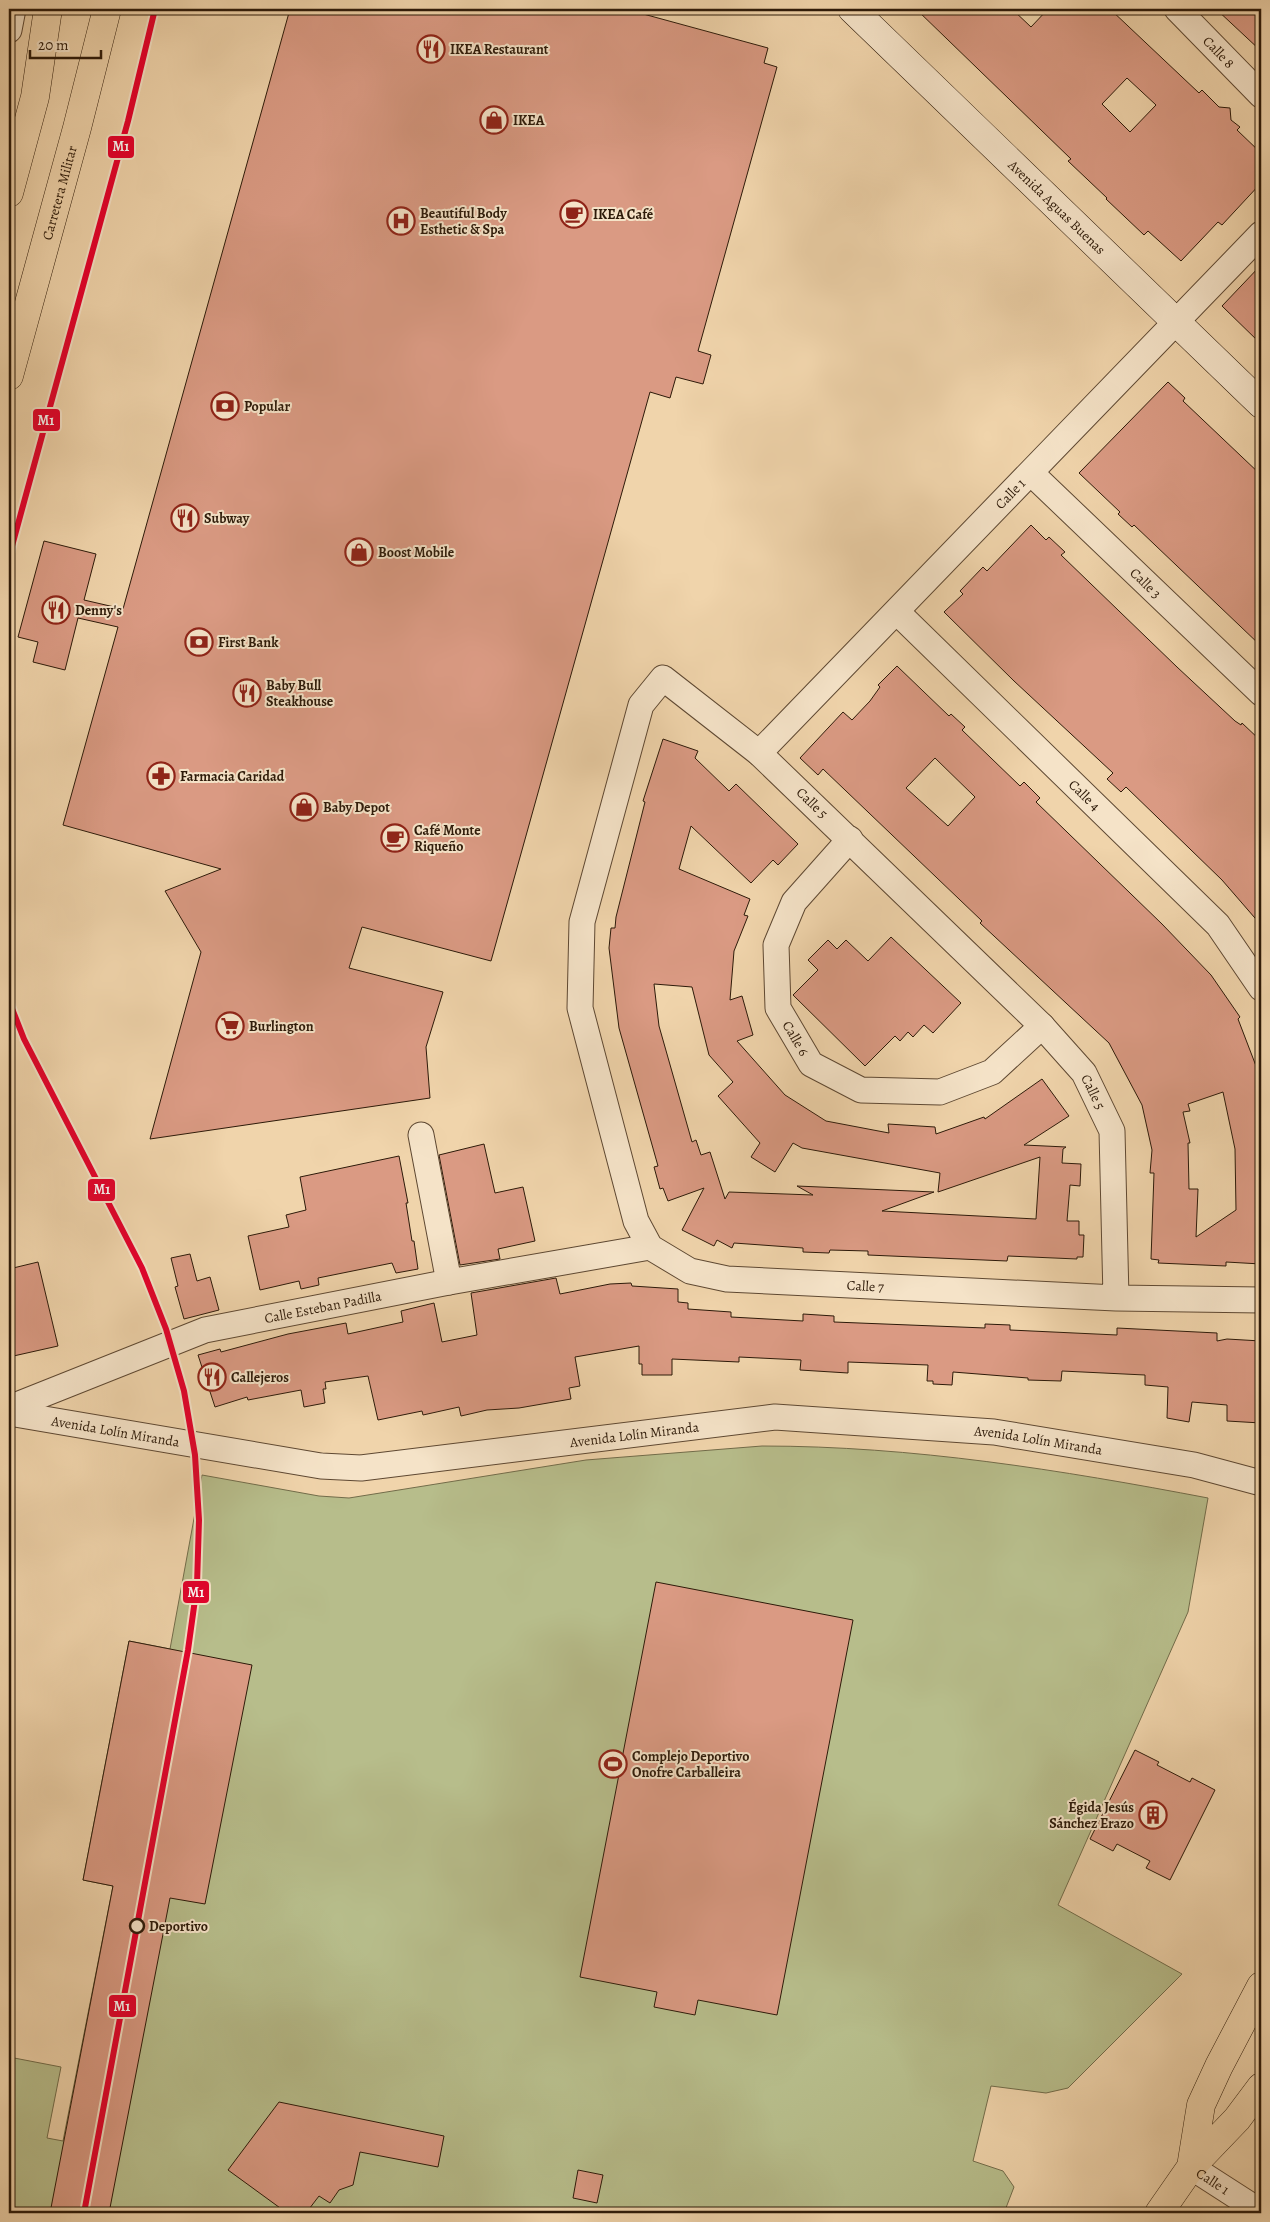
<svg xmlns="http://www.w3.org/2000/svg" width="1270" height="2222" font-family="Alegreya,serif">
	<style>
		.green { fill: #b7bd8b; stroke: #726c4a }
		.building { fill: #da9a83; stroke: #2d1a09; fill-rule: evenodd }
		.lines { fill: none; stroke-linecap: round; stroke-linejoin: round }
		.street-casing { stroke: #5e4832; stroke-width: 27 }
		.secondary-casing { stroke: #2d1a09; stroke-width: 29 }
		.primary-casing { stroke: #2d1a09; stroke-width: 29 }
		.highway-casing { stroke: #2d1a09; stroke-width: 29 }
		.street { stroke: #f5e3c8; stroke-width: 25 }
		.secondary { stroke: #f5e3c8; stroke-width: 28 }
		.primary { stroke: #f0d4ab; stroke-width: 28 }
		.highway { stroke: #f0d4ab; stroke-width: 28 }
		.metro-1-casing { stroke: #f5e3c8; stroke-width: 10 }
		.metro-1 { stroke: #e4002b; stroke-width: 6 }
		.stop-dot { fill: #f5e3c8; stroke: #2d1a09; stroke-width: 2.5 }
		.labels { text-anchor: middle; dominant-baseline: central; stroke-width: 4; stroke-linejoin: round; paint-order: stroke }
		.poi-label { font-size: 14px; font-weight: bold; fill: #2d1a09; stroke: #f5e3c8; text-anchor: start }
		.street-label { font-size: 14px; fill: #2d1a09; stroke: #f5e3c8 }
		.stop-label { font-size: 14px; font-weight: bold; fill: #2d1a09; stroke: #f5e3c8; text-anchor: start }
		.line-badge { stroke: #f5e3c8; stroke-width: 2 }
		.badge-label { font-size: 14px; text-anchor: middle; font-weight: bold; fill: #fff }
	</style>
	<rect width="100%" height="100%" fill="#f0d4ab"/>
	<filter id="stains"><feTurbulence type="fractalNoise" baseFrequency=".004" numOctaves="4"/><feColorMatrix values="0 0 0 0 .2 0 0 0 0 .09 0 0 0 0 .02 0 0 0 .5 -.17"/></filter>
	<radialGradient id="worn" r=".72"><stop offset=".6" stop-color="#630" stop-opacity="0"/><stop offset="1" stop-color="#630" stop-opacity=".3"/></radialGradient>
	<path class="green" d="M 762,1446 C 912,1446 1061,1470 1208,1498 L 1188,1612 L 1058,1905 L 1182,1974 L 1068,2088 L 1046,2093 L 991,2086 L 973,2161 L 1003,2171 L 1014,2187 L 1004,2213 L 9,2213 L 9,2057 L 61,2067 L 47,2138 L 63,2141 L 113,1886 L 83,1880 L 129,1641 L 170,1649 L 202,1475 L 319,1496 L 349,1498 L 586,1460 Z"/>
	<path class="building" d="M 290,9 L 625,9 L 768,48 L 764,63 L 777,67 L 698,351 L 711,355 L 703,384 L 676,377 L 670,398 L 650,392 L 491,961 L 362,927 L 349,968 L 443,992 L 426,1047 L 430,1098 L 150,1139 L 201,952 L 165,891 L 221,869 L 63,825 L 118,627 L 78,618 L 65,670 L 33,662 L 38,642 L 18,637 L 44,541 L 96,554 L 84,600 L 123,609 Z
		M 916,9 L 1012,9 L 1031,27 L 1048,9 L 1110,9 L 1199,93 L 1202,90 L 1219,107 L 1230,108 L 1231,120 L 1240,127 L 1237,130 L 1261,153 L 1261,183 L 1222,225 L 1218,222 L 1181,261 L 1148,231 L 1144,235 L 1106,199 L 1107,198 L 1068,161 L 1071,159 ZM 1127,78 L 1156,105 L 1130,132 L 1102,104 Z
		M 1216,9 L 1261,9 L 1261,51 Z
		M 1261,265 L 1261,344 L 1222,306 Z
		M 1168,382 L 1185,398 L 1183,401 L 1261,475 L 1261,646 L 1134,525 L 1132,527 L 1118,514 L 1120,512 L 1079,473 Z
		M 1031,525 L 1046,540 L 1049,537 L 1065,552 L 1061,555 L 1177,667 L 1235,721 L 1241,725 L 1242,723 L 1261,741 L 1261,925 L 1222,880 L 1126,787 L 1121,792 L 1107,779 L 1113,773 L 1014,681 L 944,612 L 963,594 L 960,591 L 983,567 L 987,571 Z
		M 897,666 L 949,716 L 951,714 L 965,727 L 962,730 L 1020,786 L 1024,782 L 1040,798 L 1036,802 L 1162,924 L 1211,975 L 1240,1017 L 1238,1019 L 1261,1079 L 1261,1264 L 1226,1262 L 1226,1266 L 1158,1263 L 1159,1260 L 1151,1259 L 1154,1173 L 1150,1173 L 1152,1150 L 1142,1105 L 1109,1043 L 980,923 L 982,921 L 823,769 L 818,775 L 800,758 L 843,712 L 852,720 L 870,701 L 880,687 L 878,685 ZM 935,758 L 975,797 L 948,826 L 906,788 ZM 1223,1092 L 1235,1149 L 1236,1210 L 1196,1237 L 1198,1189 L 1189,1189 L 1188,1143 L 1190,1143 L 1183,1112 L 1190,1111 L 1188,1104 Z
		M 663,739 L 698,751 L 695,758 L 729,791 L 736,784 L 798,844 L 778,865 L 773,860 L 751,883 L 691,826 L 679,869 L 750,899 L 744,915 L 748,916 L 734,951 L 730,1000 L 742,996 L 753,1035 L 737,1041 L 785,1095 L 826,1121 L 889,1133 L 888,1124 L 935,1127 L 936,1134 L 984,1117 L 985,1119 L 1042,1079 L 1069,1116 L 1024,1145 L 1066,1147 L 1063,1149 L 1062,1163 L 1081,1164 L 1080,1186 L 1070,1185 L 1067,1221 L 1079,1221 L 1079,1235 L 1084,1235 L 1083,1257 L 1077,1257 L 1077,1259 L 1008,1256 L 1007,1261 L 868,1255 L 868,1251 L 830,1250 L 829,1253 L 803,1252 L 803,1248 L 734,1243 L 732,1248 L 717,1240 L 714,1246 L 682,1230 L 704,1188 L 668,1201 L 663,1188 L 660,1189 L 654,1167 L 658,1166 L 619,1028 L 609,948 L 611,928 L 615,928 L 616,917 L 645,802 L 643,801 ZM 654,984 L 692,987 L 709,1055 L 733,1082 L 718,1096 L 760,1143 L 751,1157 L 775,1172 L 793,1143 L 802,1148 L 940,1173 L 938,1192 L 1040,1157 L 1036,1219 L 882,1211 L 934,1192 L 797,1186 L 813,1195 L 729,1192 L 725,1199 L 710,1152 L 701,1155 L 696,1140 L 692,1142 L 659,1026 Z
		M 891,937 L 961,1003 L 933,1033 L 924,1025 L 913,1037 L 908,1032 L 900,1041 L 895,1036 L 865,1066 L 793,995 L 818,970 L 808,960 L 828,940 L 837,949 L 846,940 L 868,961 Z
		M 484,1144 L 495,1193 L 523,1187 L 535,1241 L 498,1249 L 500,1259 L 460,1265 L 439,1155 Z
		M 399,1156 L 408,1203 L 406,1203 L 412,1241 L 414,1241 L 418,1269 L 396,1273 L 392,1263 L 318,1278 L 319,1285 L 301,1289 L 299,1281 L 260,1290 L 248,1236 L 289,1227 L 286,1215 L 306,1210 L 300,1177 Z
		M 190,1254 L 197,1281 L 210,1277 L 219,1310 L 184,1319 L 175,1287 L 178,1286 L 171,1258 Z
		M 38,1262 L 58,1346 L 9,1357 L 9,1269 Z
		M 556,1278 L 560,1294 L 610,1284 L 631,1283 L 632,1286 L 678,1289 L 678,1302 L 688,1303 L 688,1309 L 731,1312 L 731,1317 L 803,1321 L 803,1314 L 834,1316 L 834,1322 L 985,1328 L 985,1324 L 1010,1325 L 1010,1330 L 1117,1335 L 1117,1328 L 1217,1333 L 1217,1341 L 1227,1339 L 1261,1341 L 1261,1423 L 1227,1421 L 1227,1405 L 1192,1402 L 1189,1422 L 1167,1418 L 1168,1387 L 1145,1385 L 1145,1375 L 1062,1371 L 1061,1381 L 1028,1380 L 1028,1378 L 953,1372 L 952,1385 L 933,1384 L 933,1381 L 927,1381 L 928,1365 L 848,1362 L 848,1373 L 800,1370 L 801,1360 L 739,1357 L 739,1362 L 672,1359 L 672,1375 L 642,1375 L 642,1364 L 639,1364 L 639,1346 L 575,1357 L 580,1386 L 569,1388 L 571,1399 L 519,1408 L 487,1410 L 461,1416 L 459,1407 L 423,1415 L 422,1411 L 378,1420 L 368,1376 L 325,1382 L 326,1389 L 323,1389 L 325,1403 L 304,1407 L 301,1390 L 248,1400 L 247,1397 L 215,1407 L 198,1355 L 220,1349 L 221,1352 L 288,1334 L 346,1323 L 348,1334 L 403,1322 L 401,1311 L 434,1303 L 442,1342 L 477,1335 L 471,1293 Z
		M 656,1582 L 853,1620 L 777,2015 L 698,2000 L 695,2015 L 654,2007 L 657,1992 L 580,1977 Z
		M 129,1641 L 252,1665 L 205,1904 L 170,1898 L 109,2213 L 50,2213 L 113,1886 L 83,1880 Z
		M 1135,1750 L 1159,1762 L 1157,1765 L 1190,1782 L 1192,1778 L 1215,1790 L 1170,1880 L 1146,1868 L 1150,1861 L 1117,1844 L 1113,1851 L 1090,1839 Z
		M 279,2102 L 444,2136 L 438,2167 L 360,2152 L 353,2185 L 339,2190 L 330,2203 L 319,2196 L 306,2213 L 287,2213 L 228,2170 Z
		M 578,2170 L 603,2175 L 597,2203 L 573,2198 Z"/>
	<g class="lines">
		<g class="street-casing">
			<g id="street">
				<path id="s1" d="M 1177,9 L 1261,95"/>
				<path d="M 9,30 L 13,9"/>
				<path id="s2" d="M 1031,473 L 1261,693"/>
				<path id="s3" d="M 897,612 L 1218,925 L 1261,988"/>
				<path id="s4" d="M 759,753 L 1261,234"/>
				<path id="s5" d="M 850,839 L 794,902 L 776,945 L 778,1008 L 811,1064 L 861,1090 L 940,1092 L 992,1072 L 1042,1026"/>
				<path d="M 421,1135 L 449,1282"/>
				<path id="s6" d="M 1116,1298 L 1112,1131 L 1084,1073 L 1042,1026 L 759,753 L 663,678 L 641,705 L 582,922 L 580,1008 L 636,1221 L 650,1247 L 690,1271 L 727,1279 L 1116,1298 L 1261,1300"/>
				<path id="s7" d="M 9,1408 L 205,1330 L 449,1282 L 650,1247"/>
				<path id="s8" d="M 9,1413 L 321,1466 L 361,1468 L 775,1417 L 994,1432 L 1194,1465 L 1261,1483"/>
				<path id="s9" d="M 1191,2167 L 1261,2212"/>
			</g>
		</g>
		<g class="secondary-casing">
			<g id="secondary">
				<path id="s10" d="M 852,9 L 1261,404"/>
			</g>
		</g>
		<g class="primary-casing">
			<g id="primary">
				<path d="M 9,193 L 35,97 L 48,9"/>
				<path id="s11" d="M 9,376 L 77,128 L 107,9"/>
			</g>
		</g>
		<g class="highway-casing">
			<path id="highway" d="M 1191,2167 L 1201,2105 L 1219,2066 L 1261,1986
				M 1159,2213 L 1191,2167 L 1237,2119 L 1261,2087"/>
		</g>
		<use href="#street" class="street"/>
		<use href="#secondary" class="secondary"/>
		<use href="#primary" class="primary"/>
		<use href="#highway" class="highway"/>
		<g class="metro-1-casing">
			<path id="metro-1" d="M 9,557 L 128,121 L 155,9
				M 9,1001 L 24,1039 L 142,1268 L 166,1329 L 184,1391 L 195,1455 L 199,1520 L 197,1585 L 188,1650 L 84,2213"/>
		</g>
		<use href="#metro-1" class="metro-1"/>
	</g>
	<defs>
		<g id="restaurant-ring" transform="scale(1.4375)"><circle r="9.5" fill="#f5e3c8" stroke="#8f2418" stroke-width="1.5"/><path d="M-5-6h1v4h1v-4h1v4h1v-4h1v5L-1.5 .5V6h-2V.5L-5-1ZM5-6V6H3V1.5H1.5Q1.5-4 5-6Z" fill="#8f2418"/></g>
		<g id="shop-ring" transform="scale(1.4375)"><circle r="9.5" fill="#f5e3c8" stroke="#8f2418" stroke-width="1.5"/><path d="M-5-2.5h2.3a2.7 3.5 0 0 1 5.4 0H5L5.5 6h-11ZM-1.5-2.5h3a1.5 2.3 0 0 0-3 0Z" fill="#8f2418"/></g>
		<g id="cafe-ring" transform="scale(1.4375)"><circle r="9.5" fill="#f5e3c8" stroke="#8f2418" stroke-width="1.5"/><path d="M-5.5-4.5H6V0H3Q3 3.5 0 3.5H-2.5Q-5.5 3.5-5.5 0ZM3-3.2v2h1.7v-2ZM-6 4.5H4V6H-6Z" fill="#8f2418"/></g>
		<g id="hospital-ring" transform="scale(1.4375)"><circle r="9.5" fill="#f5e3c8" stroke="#8f2418" stroke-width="1.5"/><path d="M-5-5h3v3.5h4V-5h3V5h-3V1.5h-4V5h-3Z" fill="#8f2418"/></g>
		<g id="bank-ring" transform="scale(1.4375)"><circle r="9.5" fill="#f5e3c8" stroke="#8f2418" stroke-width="1.5"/><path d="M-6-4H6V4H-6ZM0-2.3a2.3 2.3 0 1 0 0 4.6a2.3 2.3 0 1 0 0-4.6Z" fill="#8f2418"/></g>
		<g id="pharmacy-ring" transform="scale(1.4375)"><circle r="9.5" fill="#f5e3c8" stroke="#8f2418" stroke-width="1.5"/><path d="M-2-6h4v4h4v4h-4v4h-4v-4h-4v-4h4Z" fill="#8f2418"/></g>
		<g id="supermarket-ring" transform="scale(1.4375)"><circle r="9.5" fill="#f5e3c8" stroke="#8f2418" stroke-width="1.5"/><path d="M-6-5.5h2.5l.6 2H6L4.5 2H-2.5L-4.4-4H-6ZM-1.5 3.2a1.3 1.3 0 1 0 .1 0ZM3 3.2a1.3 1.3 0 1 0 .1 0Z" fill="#8f2418"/></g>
		<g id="stadium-ring" transform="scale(1.4375)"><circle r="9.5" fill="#f5e3c8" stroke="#8f2418" stroke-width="1.5"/><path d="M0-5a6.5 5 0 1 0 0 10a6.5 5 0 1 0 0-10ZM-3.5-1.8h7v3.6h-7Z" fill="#8f2418"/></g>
		<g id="building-ring" transform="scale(1.4375)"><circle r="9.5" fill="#f5e3c8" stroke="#8f2418" stroke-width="1.5"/><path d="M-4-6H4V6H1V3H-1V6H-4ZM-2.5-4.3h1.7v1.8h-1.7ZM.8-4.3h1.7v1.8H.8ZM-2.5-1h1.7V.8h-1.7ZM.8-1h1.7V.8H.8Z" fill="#8f2418"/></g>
	</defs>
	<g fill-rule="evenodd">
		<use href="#restaurant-ring" x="431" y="49"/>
		<use href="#shop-ring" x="494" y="120"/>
		<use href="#cafe-ring" x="574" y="214"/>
		<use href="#hospital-ring" x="401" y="221"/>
		<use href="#bank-ring" x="225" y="406"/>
		<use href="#restaurant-ring" x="185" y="518"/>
		<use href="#shop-ring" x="359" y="552"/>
		<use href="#restaurant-ring" x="56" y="610"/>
		<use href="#bank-ring" x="199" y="642"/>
		<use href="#restaurant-ring" x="247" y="693"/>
		<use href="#pharmacy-ring" x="161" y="776"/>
		<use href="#shop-ring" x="304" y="807"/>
		<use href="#cafe-ring" x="395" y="838"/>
		<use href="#supermarket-ring" x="230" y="1026"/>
		<use href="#restaurant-ring" x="212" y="1377"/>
		<use href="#stadium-ring" x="613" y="1764"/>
		<use href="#building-ring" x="1153" y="1815"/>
	</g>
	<circle class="stop-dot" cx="137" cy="1926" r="7"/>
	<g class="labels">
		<g class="poi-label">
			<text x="450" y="49">IKEA Restaurant</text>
			<text x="513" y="120">IKEA</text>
			<text x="420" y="213">Beautiful Body<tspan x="420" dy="16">Esthetic &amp; Spa</tspan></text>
			<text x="593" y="214">IKEA Café</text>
			<text x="244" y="406">Popular</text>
			<text x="204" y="518">Subway</text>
			<text x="378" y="552">Boost Mobile</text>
			<text x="75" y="610">Denny's</text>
			<text x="218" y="642">First Bank</text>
			<text x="266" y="685">Baby Bull<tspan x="266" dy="16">Steakhouse</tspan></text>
			<text x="180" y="776">Farmacia Caridad</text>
			<text x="323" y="807">Baby Depot</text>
			<text x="414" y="830">Café Monte<tspan x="414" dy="16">Riqueño</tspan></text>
			<text x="249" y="1026">Burlington</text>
			<text x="231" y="1377">Callejeros</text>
			<text x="632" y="1756">Complejo Deportivo<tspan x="632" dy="16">Onofre Carballeira</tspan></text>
			<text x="1134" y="1807" text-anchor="end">Égida Jesús<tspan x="1134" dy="16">Sánchez Erazo</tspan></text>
		</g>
		<g class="street-label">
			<text stroke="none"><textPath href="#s1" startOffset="60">Calle 8</textPath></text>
			<text stroke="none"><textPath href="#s11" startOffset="190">Carretera Militar</textPath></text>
			<text stroke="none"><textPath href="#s10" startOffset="285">Avenida Aguas Buenas</textPath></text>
			<text stroke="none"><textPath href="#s4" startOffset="361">Calle 1</textPath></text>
			<text stroke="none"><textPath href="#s2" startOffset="159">Calle 3</textPath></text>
			<text stroke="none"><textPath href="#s3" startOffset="262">Calle 4</textPath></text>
			<text transform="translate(812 803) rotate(44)">Calle 5</text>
			<text stroke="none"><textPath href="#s5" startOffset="229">Calle 6</textPath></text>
			<text transform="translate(1093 1092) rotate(64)">Calle 5</text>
			<text stroke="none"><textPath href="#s6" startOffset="1628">Calle 7</textPath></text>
			<text stroke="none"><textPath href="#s7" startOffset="331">Calle Esteban Padilla</textPath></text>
			<text stroke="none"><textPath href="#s8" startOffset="108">Avenida Lolín Miranda</textPath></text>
			<text stroke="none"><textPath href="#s8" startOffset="632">Avenida Lolín Miranda</textPath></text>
			<text stroke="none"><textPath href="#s8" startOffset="1038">Avenida Lolín Miranda</textPath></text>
			<text stroke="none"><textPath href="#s9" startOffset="26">Calle 1</textPath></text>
		</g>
		<g class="stop-label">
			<text x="149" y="1926">Deportivo</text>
		</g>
	</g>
	<g class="line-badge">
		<rect x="107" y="135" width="28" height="24" rx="5" fill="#e4002b"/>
		<rect x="32" y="408" width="29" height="24" rx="5" fill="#e4002b"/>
		<rect x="87" y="1178" width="29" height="24" rx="5" fill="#e4002b"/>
		<rect x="182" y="1580" width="28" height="24" rx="5" fill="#e4002b"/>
		<rect x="108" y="1994" width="29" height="24" rx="5" fill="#e4002b"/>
	</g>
	<g class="badge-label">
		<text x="121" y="151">M1</text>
		<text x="46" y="425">M1</text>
		<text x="102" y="1194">M1</text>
		<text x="196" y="1597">M1</text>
		<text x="122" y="2011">M1</text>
	</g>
	<rect width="1270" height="2222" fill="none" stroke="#f0d4ab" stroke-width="30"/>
	<rect x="10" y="10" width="1250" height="2202" fill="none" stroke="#2d1a09" stroke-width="2.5"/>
	<rect x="15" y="15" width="1240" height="2192" fill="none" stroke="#2d1a09"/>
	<path d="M30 50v8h71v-8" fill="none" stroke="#2d1a09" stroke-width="2.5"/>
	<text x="38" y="50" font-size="15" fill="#2d1a09" stroke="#f5e3c8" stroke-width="4" paint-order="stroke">20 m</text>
	<rect width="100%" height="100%" filter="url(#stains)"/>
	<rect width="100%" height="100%" fill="url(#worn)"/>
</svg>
